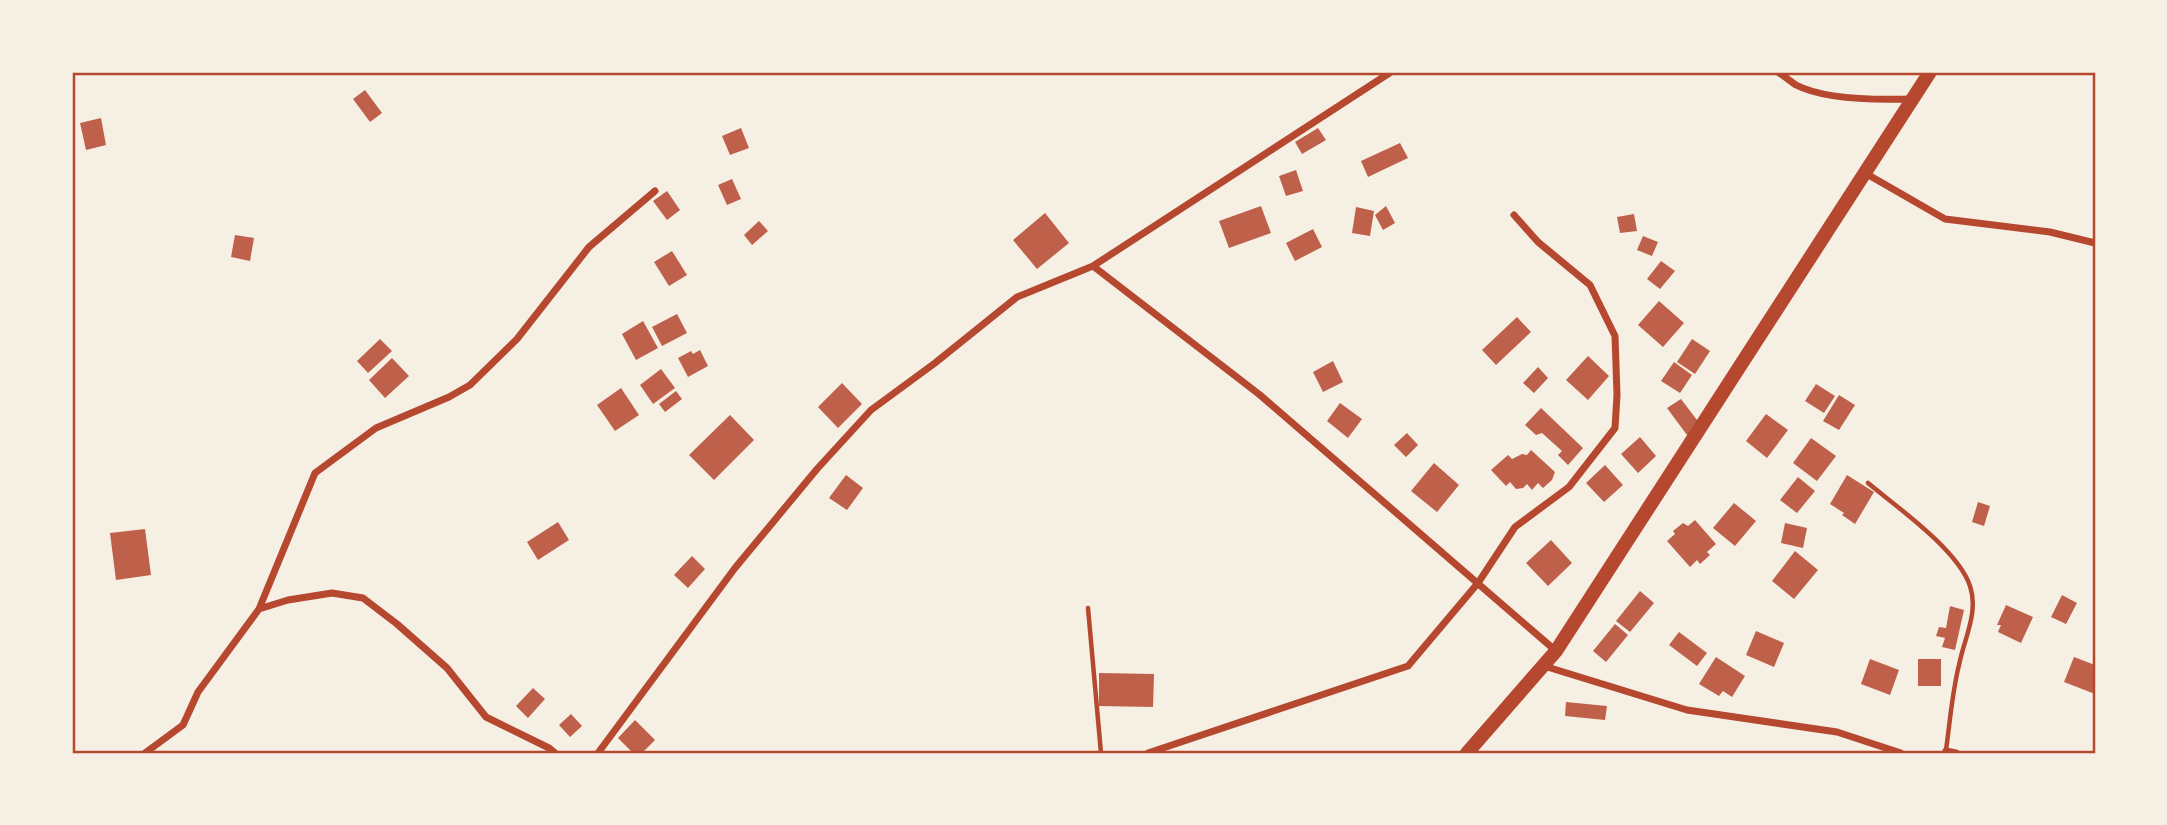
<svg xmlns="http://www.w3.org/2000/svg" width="2167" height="825" font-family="'Alegreya Sans',sans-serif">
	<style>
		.building { fill: #bf614a }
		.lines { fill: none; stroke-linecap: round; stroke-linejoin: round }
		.service { stroke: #b5482f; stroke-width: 4.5 }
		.minor { stroke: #b5482f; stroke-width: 7 }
		.primary { stroke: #b5482f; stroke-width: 14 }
		.neatline { fill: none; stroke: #b5482f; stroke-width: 2.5 }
	</style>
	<rect width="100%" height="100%" fill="#f6efe4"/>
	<path class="building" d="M 365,90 L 382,113 L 370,122 L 353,99 Z
		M 101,118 L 106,145 L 86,150 L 80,123 Z
		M 741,128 L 749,148 L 730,155 L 722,136 Z
		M 1318,128 L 1326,140 L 1302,154 L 1295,142 Z
		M 1400,143 L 1408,158 L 1368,177 L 1361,161 Z
		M 1296,170 L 1303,191 L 1286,196 L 1279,176 Z
		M 732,179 L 741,199 L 727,205 L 718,185 Z
		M 667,191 L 680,210 L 667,220 L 653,201 Z
		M 1261,206 L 1271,233 L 1229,248 L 1219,221 Z
		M 1386,206 L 1395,223 L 1383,230 L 1375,215 Z
		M 1356,207 L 1374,211 L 1370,236 L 1352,233 Z
		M 1045,213 L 1069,243 L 1037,269 L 1013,240 Z
		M 1634,214 L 1637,231 L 1620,233 L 1617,217 Z
		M 759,221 L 768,231 L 752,245 L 744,235 Z
		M 1313,229 L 1322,247 L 1295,261 L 1286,243 Z
		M 235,235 L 254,238 L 250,261 L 231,257 Z
		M 1643,236 L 1658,242 L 1652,256 L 1637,250 Z
		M 672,251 L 687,275 L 669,286 L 654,262 Z
		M 1661,261 L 1675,271 L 1660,289 L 1647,279 Z
		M 1659,301 L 1684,323 L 1663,347 L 1638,325 Z
		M 677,314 L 687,333 L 662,346 L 652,327 Z
		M 1517,317 L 1531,332 L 1496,365 L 1482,350 Z
		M 643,321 L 658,348 L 636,360 L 622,334 Z
		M 380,339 L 392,351 L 368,373 L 357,361 Z
		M 1692,339 L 1710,351 L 1695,374 L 1677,362 Z
		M 700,350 L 708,366 L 688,377 L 678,358 L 691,351 L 693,354 Z
		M 1588,356 L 1609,376 L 1588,400 L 1566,380 Z
		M 392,358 L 409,376 L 385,398 L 369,380 Z
		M 1333,361 L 1343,382 L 1323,392 L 1313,372 Z
		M 1674,362 L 1692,375 L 1680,393 L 1661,381 Z
		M 1538,367 L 1548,378 L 1534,393 L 1523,383 Z
		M 661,369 L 675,388 L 653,404 L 640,385 Z
		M 842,383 L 862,404 L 838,428 L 818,407 Z
		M 1816,384 L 1835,396 L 1824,413 L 1805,401 Z
		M 621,388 L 639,415 L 615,431 L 597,405 Z
		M 676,391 L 682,399 L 665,412 L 659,404 Z
		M 1839,395 L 1855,405 L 1839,430 L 1823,421 Z
		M 1681,399 L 1700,424 L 1687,435 L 1667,408 Z
		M 1340,403 L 1362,419 L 1348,438 L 1327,421 Z
		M 1541,408 L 1583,448 L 1568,465 L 1558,455 L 1562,451 L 1542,433 L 1536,435 L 1525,425 Z
		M 1766,414 L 1788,430 L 1767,458 L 1746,441 Z
		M 730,415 L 754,440 L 714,480 L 689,455 Z
		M 1407,433 L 1418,445 L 1406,457 L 1394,445 Z
		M 1640,437 L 1656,456 L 1638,473 L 1621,454 Z
		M 1811,438 L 1836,456 L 1817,481 L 1793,463 Z
		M 1531,450 L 1555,472 L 1552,480 L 1543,488 L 1538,483 L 1532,490 L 1527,484 L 1523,488 L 1516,489 L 1510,482 L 1506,486 L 1491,470 L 1508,455 L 1512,459 L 1522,454 L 1527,455 Z
		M 1434,463 L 1459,485 L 1437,512 L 1411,491 Z
		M 1605,465 L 1623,485 L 1604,502 L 1586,483 Z
		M 846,475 L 863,488 L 847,510 L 829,498 Z
		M 1847,475 L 1874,492 L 1855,524 L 1842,515 L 1844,513 L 1830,504 Z
		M 1798,477 L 1815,491 L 1797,513 L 1780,500 Z
		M 1978,502 L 1990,506 L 1984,526 L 1972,522 Z
		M 1734,503 L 1756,521 L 1735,546 L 1713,528 Z
		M 1695,520 L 1716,544 L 1707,552 L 1710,555 L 1700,564 L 1697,560 L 1690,567 L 1667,541 L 1675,534 L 1673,531 L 1683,523 L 1688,526 Z
		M 558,522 L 569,540 L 538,560 L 527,542 Z
		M 1785,523 L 1807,528 L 1803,548 L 1781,543 Z
		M 145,529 L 151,575 L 116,580 L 110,533 Z
		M 1551,540 L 1572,563 L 1548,586 L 1526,563 Z
		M 1795,551 L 1818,570 L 1794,599 L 1772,581 Z
		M 692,556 L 705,569 L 688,588 L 674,575 Z
		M 1640,591 L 1654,603 L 1630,632 L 1616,621 Z
		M 2062,595 L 2077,603 L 2066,624 L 2051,617 Z
		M 2006,605 L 2033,617 L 2021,643 L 1998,632 L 2001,625 L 1997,625 Z
		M 1950,606 L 1964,610 L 1955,650 L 1942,647 L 1945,638 L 1936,636 L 1939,627 L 1946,628 Z
		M 1615,624 L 1628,635 L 1606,662 L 1593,651 Z
		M 1756,631 L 1784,643 L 1774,667 L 1746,655 Z
		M 1679,632 L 1707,653 L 1697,666 L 1669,645 Z
		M 1716,657 L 1745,676 L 1732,697 L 1723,691 L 1719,696 L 1699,684 Z
		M 2074,657 L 2095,665 L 2095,694 L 2064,682 Z
		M 1870,659 L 1899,670 L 1890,695 L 1861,684 Z
		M 1918,659 L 1941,659 L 1941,686 L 1918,686 Z
		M 1099,673 L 1154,674 L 1153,707 L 1099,706 Z
		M 533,688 L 545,699 L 528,718 L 516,706 Z
		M 1566,702 L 1607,706 L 1605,720 L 1565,716 Z
		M 571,714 L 582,726 L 570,737 L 559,725 Z
		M 635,720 L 655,740 L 642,753 L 633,753 L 618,738 Z"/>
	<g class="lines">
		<path class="service" d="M 1868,483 C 1897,507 1958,550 1970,586 C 1979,612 1964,639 1959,665 C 1952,693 1950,722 1946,750
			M 1088,608 L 1101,753"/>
		<path class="minor" d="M 1778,72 C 1784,76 1790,81 1796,85 C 1825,100 1879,100 1911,99
			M 1865,173 L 1945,219 L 2050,232 L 2095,243
			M 1093,266 L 1260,395 L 1556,651
			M 259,609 L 315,473 L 376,428 L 449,397 L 470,385 L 517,339 L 589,247 L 655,191
			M 1544,666 L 1687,710 L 1837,732 L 1901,753
			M 145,753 L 183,725 L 198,692 L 259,609 L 288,600 L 332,593 L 363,598 L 397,624 L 447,668 L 486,717 L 549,748 L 555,753
			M 598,753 L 735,568 L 817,469 L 871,410 L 935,363 L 1017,297 L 1093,266 L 1391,72
			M 1148,753 L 1408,666 L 1478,583 L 1515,527 L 1569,487 L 1615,428 L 1617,395 L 1615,336 L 1590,285 L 1538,242 L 1514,215
			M 1946,753 L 1946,751 L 1956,753"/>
		<path class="primary" d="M 1467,753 L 1556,651 L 1930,72"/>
	</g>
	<rect width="2167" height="825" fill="none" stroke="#f6efe4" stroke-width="147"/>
	<rect x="74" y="74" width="2020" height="678" class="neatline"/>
</svg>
